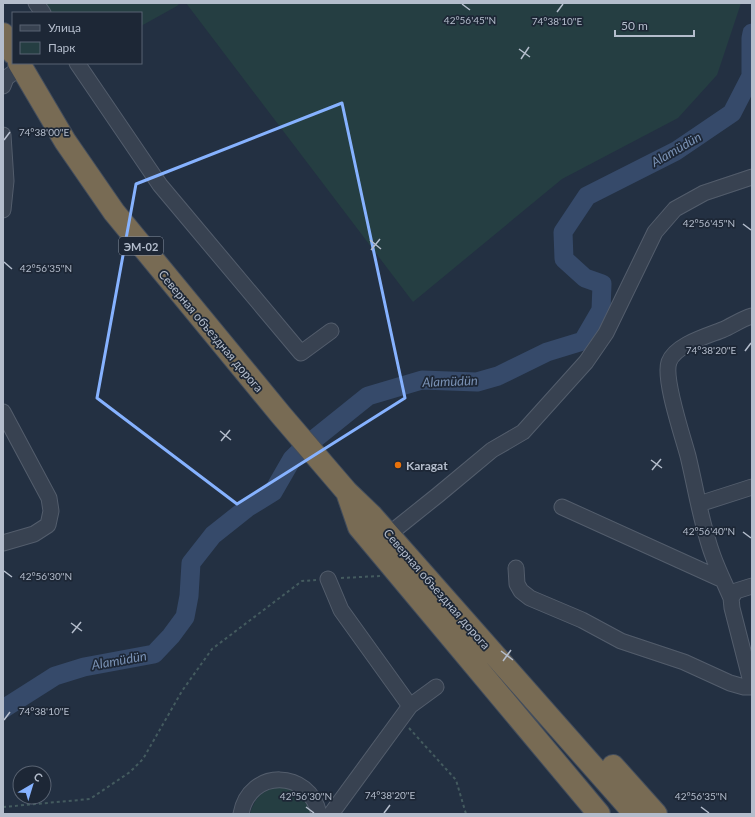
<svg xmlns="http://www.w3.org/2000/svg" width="755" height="817" font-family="Lato,sans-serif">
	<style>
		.green { fill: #253e42 }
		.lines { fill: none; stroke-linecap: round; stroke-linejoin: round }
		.river { stroke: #364a6a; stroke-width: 19 }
		.minor-casing { stroke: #535d6c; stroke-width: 17 }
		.highway-casing { stroke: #434d5c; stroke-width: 24 }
		.path { stroke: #445b5f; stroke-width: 2; stroke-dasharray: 3 3; stroke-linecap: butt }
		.minor { stroke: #384251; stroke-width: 15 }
		.highway { stroke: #786b54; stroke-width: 22 }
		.marked { fill: none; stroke: #86b2ff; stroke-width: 3; stroke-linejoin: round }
		.ticks { fill: none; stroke: #b4bdcc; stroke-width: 1.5 }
		.food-dot { fill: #e8710a; stroke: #1d2736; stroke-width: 1.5 }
		.labels { text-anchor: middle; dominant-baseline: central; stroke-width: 3.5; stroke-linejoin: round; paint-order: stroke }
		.shield { fill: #1d2736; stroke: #87909f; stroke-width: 1 }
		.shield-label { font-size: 11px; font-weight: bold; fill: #b4bdcc }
		.street-label { font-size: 12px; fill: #b4bdcc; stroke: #1d2736 }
		.poi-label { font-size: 12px; font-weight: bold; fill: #b4bdcc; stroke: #1d2736; text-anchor: start }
		.water-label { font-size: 13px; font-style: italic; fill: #7a92b5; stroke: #1d2736 }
		.ticks-label { font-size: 10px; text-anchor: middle; fill: #b4bdcc; stroke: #1d2736; stroke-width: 3.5; stroke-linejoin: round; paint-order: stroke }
	</style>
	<rect width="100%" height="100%" fill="#233042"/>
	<path class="green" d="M 44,3 L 180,3 L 177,6 L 141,26 L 141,13 L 50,13 Z
		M 186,3 L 741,3 L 717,75 L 678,118 L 562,179 L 413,302 Z
		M 275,787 C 295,787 306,794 312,814 L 250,814 C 254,799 261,792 275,787 Z"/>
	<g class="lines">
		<path class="river" d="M 3,709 L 55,676 L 84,667 L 154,654 L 171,636 L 185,617 L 189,596 L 191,563 L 213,535 L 247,508 L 273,492 L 292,459 L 302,449 L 368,396 L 422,380 L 477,382 L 498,376 L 547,352 L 583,341 L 601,310 L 602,284 L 585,278 L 564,259 L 563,232 L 587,196 L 676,151 L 732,113 L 751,76 L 751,38 L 752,33"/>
		<g class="minor-casing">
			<path id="minor" d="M 36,3 L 43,13
				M 77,63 L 160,185 L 301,353 L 331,331
				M 3,86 L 6,78 L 21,67
				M 3,135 L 6,181 L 3,210
				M 3,412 L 49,498 L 51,511 L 48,525 L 34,534 L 3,543
				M 699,504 L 752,487
				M 562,507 L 723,580
				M 398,527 L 438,495 L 492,450 L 523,432 L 586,362 L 606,333 L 655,232 L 675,209 L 704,193 L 752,177
				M 516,568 L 517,584 L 521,591 L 530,598 L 582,620 L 621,641 L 684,662 L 730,683 L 744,687 L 752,687
				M 328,579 L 341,610 L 410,706
				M 752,586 L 736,591 L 731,598 L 732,608 L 752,686
				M 731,598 C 725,584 718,570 713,556 C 701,524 696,489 688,456 C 683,437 663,379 669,362 C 675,345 707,336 722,330 C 732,326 741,319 752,316
				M 241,814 C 249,768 310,769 319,814
				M 331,814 L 410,706 L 436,687"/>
		</g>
		<g class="highway-casing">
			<path id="highway" d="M 3,34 L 13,53
				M 19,63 L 65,141 L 114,212 L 281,415 L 347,492 L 372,516 L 635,814
				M 348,495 L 359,527 L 599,814
				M 613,766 L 656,814"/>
		</g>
		<path class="path" d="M 341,578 L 380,576
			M 409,728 L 456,780 L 466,814
			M 3,807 L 90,799 L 130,772 L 143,759 L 182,691 L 212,649 L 302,581 L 316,580"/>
		<use href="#minor" class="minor"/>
		<use href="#highway" class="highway"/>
	</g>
	<path class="marked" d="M 342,103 L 405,398 L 237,504 L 97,398 L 136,184 Z"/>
	<path class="ticks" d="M 462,4 L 470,10M 557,12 L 563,4M 519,49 L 530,57M 521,59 L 529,47M 4,140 L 10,132M 743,224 L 751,230M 370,240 L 381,249M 371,250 L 380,239M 4,262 L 12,269M 745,351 L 751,343M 220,431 L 231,440M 221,441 L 230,430M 651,460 L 662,468M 652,470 L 661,459M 743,532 L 751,538M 4,571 L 12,577M 71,623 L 82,631M 72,633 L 81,622M 501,651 L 513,660M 503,661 L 511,650M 4,720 L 10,712M 306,807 L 314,813M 701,807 L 709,813M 384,813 L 390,805"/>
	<circle class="food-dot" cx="398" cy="465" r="4"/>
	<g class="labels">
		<rect class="shield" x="119" y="237" width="44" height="18" rx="3"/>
		<g class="shield-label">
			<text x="141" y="246">ЭМ-02</text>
		</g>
		<g class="street-label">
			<text transform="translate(211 331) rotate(50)">Северная объездная дорога</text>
			<text transform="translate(437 589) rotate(49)">Северная объездная дорога</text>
		</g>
		<g class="poi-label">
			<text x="406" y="465">Karagat</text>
		</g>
		<g class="water-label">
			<text transform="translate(676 149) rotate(-30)">Alamüdün</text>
			<text transform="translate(450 381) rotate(-2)">Alamüdün</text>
			<text transform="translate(119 660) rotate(-10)">Alamüdün</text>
		</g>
	</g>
	<g class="ticks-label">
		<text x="470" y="24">42°56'45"N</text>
		<text x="557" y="25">74°38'10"E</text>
		<text x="44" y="136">74°38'00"E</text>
		<text x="709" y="227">42°56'45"N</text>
		<text x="46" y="272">42°56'35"N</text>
		<text x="711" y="354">74°38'20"E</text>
		<text x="709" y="535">42°56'40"N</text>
		<text x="46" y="580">42°56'30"N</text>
		<text x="44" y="715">74°38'10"E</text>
		<text x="390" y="799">74°38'20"E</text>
		<text x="306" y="800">42°56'30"N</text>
		<text x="701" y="800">42°56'35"N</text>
	</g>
	<rect width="755" height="817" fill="none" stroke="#b4bdcc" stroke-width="8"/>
	<rect x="12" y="12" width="130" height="52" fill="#1d2736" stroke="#596372"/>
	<rect x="20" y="25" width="20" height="6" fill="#384251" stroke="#596372"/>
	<text x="48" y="32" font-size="12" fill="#b4bdcc">Улица</text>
	<rect x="20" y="42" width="20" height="12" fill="#253e42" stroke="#596372"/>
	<text x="48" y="52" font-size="12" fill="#b4bdcc">Парк</text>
	<g transform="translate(32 785) rotate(38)"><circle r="19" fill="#1d2736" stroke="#596372"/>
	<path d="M0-3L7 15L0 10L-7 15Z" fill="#86b2ff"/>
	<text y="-6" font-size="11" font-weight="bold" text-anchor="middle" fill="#b4bdcc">С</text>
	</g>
	<path d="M615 30v6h79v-6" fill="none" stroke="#b4bdcc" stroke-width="2"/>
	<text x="621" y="30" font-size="12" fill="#b4bdcc" stroke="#1d2736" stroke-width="3" paint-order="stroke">50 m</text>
</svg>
